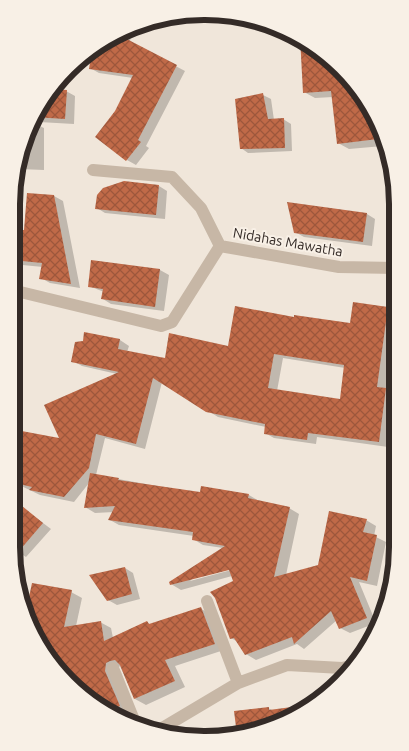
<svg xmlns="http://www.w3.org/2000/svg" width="409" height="751" font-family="Ubuntu,sans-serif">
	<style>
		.shadow { fill: #0003; fill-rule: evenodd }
		.building { fill: url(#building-cross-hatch); fill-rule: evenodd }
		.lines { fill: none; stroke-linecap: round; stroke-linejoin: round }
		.minor { stroke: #c7b7a6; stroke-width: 12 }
		.labels { text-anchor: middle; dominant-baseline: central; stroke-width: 4; stroke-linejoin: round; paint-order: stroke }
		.street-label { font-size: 14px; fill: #342b27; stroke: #f8f0e6 }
		.rim { fill: none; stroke: #342b27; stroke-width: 6 }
	</style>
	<defs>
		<pattern id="building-cross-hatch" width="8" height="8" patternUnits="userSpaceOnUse" patternTransform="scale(1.25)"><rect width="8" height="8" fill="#c06a48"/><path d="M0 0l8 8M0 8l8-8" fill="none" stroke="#9d573c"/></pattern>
	</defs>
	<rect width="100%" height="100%" fill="#f0e6da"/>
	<path class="shadow" d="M 132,29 L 130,42 L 185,71 L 146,146 L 149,148 L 136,165 L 127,160 L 116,112 L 133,78 L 99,73 L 90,68 L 93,48 Z
		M 301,38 L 365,97 L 383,146 L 349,149 L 338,143 L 333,97 L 315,98 L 304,92 Z
		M 52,90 L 66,91 L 75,96 L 74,124 L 39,122 L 34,119 L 37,108 Z
		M 263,95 L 271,99 L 274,120 L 283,119 L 291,124 L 292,151 L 248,153 L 241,148 Z
		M 33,123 L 44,128 L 44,170 L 19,169 Z
		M 159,186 L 167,191 L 165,219 L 105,213 L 97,208 Z
		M 54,196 L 63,201 L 80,288 L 50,283 L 41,278 L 43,267 L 12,264 L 12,230 L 25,232 Z
		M 367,214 L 375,219 L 372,246 L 304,237 L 295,232 Z
		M 92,261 L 160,270 L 169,275 L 164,311 L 111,304 L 103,299 L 104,292 L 89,286 Z
		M 388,308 L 397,313 L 386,390 L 395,395 L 388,447 L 317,437 L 316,444 L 274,438 L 265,433 L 266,427 L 218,417 L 162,382 L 145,449 L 105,438 L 96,475 L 201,494 L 249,495 L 259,501 L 289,508 L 299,514 L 286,575 L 319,566 L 366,520 L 376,526 L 374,536 L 386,542 L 377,586 L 359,582 L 376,623 L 350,633 L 340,628 L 337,620 L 304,649 L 297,644 L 256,660 L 246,654 L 238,642 L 231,638 L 234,582 L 232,576 L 181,590 L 171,584 L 223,548 L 203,545 L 193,539 L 194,536 L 119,525 L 110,520 L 114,512 L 95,513 L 85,507 L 89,483 L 74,502 L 40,495 L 13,482 L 15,468 L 11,467 L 11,430 L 61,439 L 117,374 L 82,366 L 73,361 L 120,340 L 129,346 L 127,352 L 166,360 L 229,347 L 295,319 L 351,325 ZM 283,358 L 345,368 L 341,400 L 277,391 ZM 234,567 L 235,569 L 190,581 L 193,578 Z
		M 19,505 L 51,529 L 26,557 L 11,547 Z
		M 125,568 L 133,573 L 140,599 L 117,605 L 108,600 Z
		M 71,592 L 82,598 L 76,626 L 100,622 L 111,628 L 113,638 L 147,622 L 151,625 L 200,608 L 211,615 L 224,650 L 175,666 L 185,687 L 146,705 L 135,699 L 120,666 L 117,669 L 130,722 L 97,707 L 51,664 L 26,618 Z
		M 345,675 L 340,682 L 339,677 Z
		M 308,706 L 279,725 L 238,734 L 268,708 L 274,711 Z"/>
	<path class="building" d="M 119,35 L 177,65 L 138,140 L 141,142 L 126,161 L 95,137 L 115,111 L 133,75 L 89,69 L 92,49 Z
		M 300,37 L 365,97 L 377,129 L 378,139 L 337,144 L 331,91 L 303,93 Z
		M 54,89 L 67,90 L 65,119 L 34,117 L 37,108 Z
		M 263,93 L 268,119 L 284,118 L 285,148 L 240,149 L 235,99 Z
		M 124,181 L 159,185 L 156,215 L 95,209 L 97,195 L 103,188 Z
		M 27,193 L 54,195 L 71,284 L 39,279 L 42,263 L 12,260 L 12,229 L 24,230 Z
		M 287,202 L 367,213 L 363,242 L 294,233 Z
		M 91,260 L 160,269 L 155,307 L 101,299 L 103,289 L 88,287 Z
		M 353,302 L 388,307 L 377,387 L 386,388 L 379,442 L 308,433 L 307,440 L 264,434 L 265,424 L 206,412 L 153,378 L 136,444 L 96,434 L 89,468 L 64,497 L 29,490 L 32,487 L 11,482 L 15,465 L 11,464 L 11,429 L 59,438 L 44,405 L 119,372 L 71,362 L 75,342 L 83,341 L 84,332 L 120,339 L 118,349 L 165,358 L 169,333 L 228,346 L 235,306 L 294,317 L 294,315 L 350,323 ZM 274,354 L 344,365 L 340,399 L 268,388 Z
		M 90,473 L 119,478 L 118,480 L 200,492 L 201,486 L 249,494 L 248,498 L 290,507 L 274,577 L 318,565 L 329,511 L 367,519 L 363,532 L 377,535 L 367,581 L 350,577 L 367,618 L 339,629 L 331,611 L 294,644 L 292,637 L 245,655 L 234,638 L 230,639 L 215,598 L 210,592 L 233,581 L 229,570 L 170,585 L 169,582 L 225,546 L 192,540 L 193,532 L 108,520 L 115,506 L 84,508 Z
		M 11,497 L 43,523 L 13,558 L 11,546 Z
		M 125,567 L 132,594 L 107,601 L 89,575 Z
		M 32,583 L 72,590 L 64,627 L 101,621 L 104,641 L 147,621 L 149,624 L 201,607 L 215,644 L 165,660 L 175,681 L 134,699 L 120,665 L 115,660 L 110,661 L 106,663 L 105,671 L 120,706 L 107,712 L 97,707 L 51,664 L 25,616 Z
		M 307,705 L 279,725 L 237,735 L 234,711 L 269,707 L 269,710 Z"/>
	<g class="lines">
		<path class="minor" d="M 93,170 L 172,177 L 201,208 L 220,246
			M 220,246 L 339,267 L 396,268
			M 12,290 L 161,326 L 172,322 L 220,246
			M 207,601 L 238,683
			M 113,668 L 136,725
			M 154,733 L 238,683 L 287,665 L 342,668 L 354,665"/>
	</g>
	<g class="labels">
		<g class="street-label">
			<text transform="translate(288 242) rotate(10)">Nidahas Mawatha</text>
		</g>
	</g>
	<path d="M0 0H409V751H0ZM204 20H205A184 184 0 0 1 389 204V547A184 184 0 0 1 205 731H204A184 184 0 0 1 20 547V204A184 184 0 0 1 204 20Z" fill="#f8f0e6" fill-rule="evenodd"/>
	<path class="rim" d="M204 20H205A184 184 0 0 1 389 204V547A184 184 0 0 1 205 731H204A184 184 0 0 1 20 547V204A184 184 0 0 1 204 20Z"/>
</svg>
